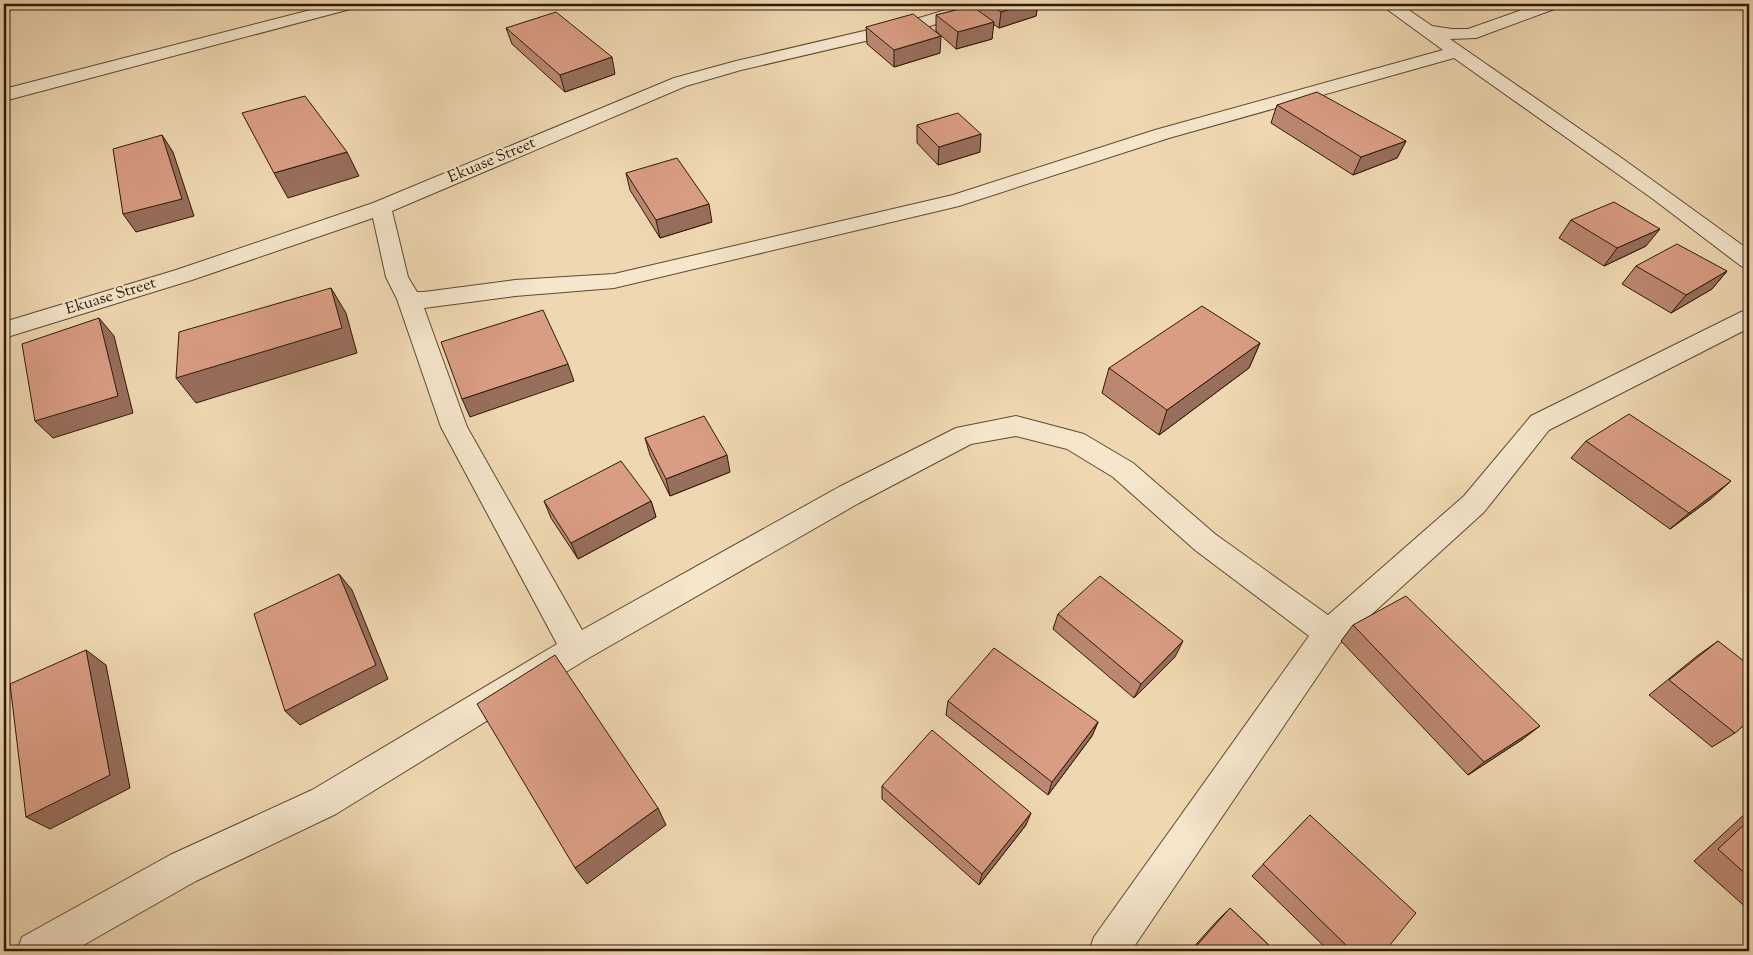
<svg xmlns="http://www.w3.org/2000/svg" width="1753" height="955" font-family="'Sorts Mill Goudy',serif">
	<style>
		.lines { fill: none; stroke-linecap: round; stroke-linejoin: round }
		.minor-casing { stroke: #5e4932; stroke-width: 2 }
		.minor { fill: #f5e6cc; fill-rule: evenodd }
		.wall { fill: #bb8771; stroke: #2e1908 }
		.shaded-wall { fill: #986e5c; stroke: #2e1908 }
		.building { fill: #d99d83; stroke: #2e1908 }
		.labels { text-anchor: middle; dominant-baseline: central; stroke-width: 4; stroke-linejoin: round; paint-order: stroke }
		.far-street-label { font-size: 16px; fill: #2e1908; stroke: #f5e6cc }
	</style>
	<rect width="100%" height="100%" fill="#efd8b1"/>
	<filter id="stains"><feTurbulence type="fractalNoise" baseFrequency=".004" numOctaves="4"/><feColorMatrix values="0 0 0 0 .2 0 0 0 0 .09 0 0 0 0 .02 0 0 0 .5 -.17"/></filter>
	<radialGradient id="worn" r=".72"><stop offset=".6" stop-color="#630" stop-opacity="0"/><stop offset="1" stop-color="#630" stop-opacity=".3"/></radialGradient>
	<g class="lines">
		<g class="minor-casing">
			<path id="minor" d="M 334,4 L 360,4 L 358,7 L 4,101 L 4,89 Z
				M 966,4 L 991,4 L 989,7 L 930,26 L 741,70 L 686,86 L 392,211 L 408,277 L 417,292 L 424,292 L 515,280 L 614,274 L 953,195 L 1155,130 L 1443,50 L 1384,7 L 1382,4 L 1400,4 L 1432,26 L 1452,29 L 1468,29 L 1539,4 L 1562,4 L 1560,7 L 1476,38 L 1450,39 L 1623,159 L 1749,250 L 1749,268 L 1741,266 L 1653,199 L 1454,58 L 1169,138 L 959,206 L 614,288 L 515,296 L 424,308 L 467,427 L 582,630 L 839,487 L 956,428 L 1016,416 L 1084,434 L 1133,463 L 1215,534 L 1328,615 L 1464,496 L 1531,416 L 1741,312 L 1749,310 L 1749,328 L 1549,430 L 1484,512 L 1340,643 L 1131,951 L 1089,951 L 1094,937 L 1309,636 L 1195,550 L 1113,477 L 1067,449 L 1016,436 L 971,444 L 859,503 L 587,659 L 336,814 L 196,881 L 73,951 L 17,951 L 22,937 L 170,855 L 312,790 L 557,644 L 441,427 L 397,299 L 386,277 L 373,218 L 192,280 L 4,338 L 4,322 L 176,270 L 373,203 L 674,78 L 736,61 L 919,18 Z"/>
		</g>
		<use href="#minor" class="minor"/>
	</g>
	<path class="wall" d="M 972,4 L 1038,4 L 1036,16 L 999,28 L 993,24 L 992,39 L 956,49 L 936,31 L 936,15 L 972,6 Z
		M 866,27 L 940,53 L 894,67 L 867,44 Z
		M 506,28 L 615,74 L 565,92 L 512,44 Z
		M 1277,105 L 1406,141 L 1397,158 L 1353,175 L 1271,123 Z
		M 917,125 L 980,152 L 938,165 L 917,143 Z
		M 626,173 L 712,222 L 660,238 L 630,190 Z
		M 1571,220 L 1646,246 L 1604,266 L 1559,238 Z
		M 1636,266 L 1727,271 L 1712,289 L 1671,313 L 1622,284 Z
		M 1260,343 L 1249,368 L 1159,435 L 1102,393 L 1109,368 Z
		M 645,438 L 730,472 L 670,496 L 650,455 Z
		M 1586,441 L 1712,498 L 1670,529 L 1571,458 Z
		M 544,501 L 651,501 L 656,517 L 578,559 L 551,518 Z
		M 1058,614 L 1175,657 L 1134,698 L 1053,629 Z
		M 1353,625 L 1523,739 L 1468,775 L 1341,641 Z
		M 1718,641 L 1735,733 L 1712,747 L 1649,695 L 1697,656 Z
		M 948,701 L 1098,722 L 1092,736 L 1048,795 L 946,715 Z
		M 882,786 L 1026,825 L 979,885 L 882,799 Z
		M 1749,810 L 1749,910 L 1694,861 Z
		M 1310,815 L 1385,951 L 1329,951 L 1252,876 Z
		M 1230,908 L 1275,951 L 1190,951 L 1216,922 Z"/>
	<path class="shaded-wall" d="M 1026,4 L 1038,4 L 1036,16 L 999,28 L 1001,12 Z
		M 994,22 L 992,39 L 956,49 L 958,32 Z
		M 941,36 L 940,53 L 894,67 L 894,50 Z
		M 612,57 L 615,74 L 565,92 L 560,75 Z
		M 981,134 L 980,152 L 938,165 L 939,147 Z
		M 162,135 L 173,152 L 194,216 L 136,232 L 123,214 Z
		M 1406,141 L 1397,158 L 1353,175 L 1361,157 Z
		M 347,152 L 359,176 L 288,198 L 274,173 Z
		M 709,204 L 712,222 L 660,238 L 656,220 Z
		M 1660,229 L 1646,246 L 1604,266 L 1617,248 Z
		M 1727,271 L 1712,289 L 1671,313 L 1686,295 Z
		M 331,288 L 346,313 L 357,353 L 196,403 L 176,378 Z
		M 99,318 L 114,336 L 133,413 L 53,438 L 35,421 Z
		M 1260,343 L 1249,368 L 1159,435 L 1167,410 Z
		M 568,364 L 574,381 L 470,417 L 462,399 Z
		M 727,455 L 730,472 L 670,496 L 666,479 Z
		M 1731,481 L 1712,498 L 1670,529 L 1689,513 Z
		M 651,501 L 656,517 L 578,559 L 571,543 Z
		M 339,574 L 352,590 L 388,679 L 300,725 L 285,711 Z
		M 1183,641 L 1175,657 L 1134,698 L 1141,684 Z
		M 86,650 L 106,665 L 130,788 L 50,829 L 26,817 Z
		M 1098,722 L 1092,736 L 1048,795 L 1052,782 Z
		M 1540,726 L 1523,739 L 1468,775 L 1484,762 Z
		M 658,808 L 666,825 L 587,884 L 575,868 Z
		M 1031,813 L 1026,825 L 979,885 L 982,874 Z"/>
	<path class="building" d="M 989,4 L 1026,4 L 1001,12 Z
		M 972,6 L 994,22 L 958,32 L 936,15 Z
		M 556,12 L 612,57 L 560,75 L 506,28 Z
		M 913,14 L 941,36 L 894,50 L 866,27 Z
		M 1317,92 L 1406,141 L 1361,157 L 1277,105 Z
		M 305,96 L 347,152 L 274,173 L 242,113 Z
		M 958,113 L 981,134 L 939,147 L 917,125 Z
		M 162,135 L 182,199 L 123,214 L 113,149 Z
		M 677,158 L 709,204 L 656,220 L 626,173 Z
		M 1614,202 L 1660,229 L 1617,248 L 1571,220 Z
		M 1677,244 L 1727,271 L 1686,295 L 1636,266 Z
		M 331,288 L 342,328 L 176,378 L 179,332 Z
		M 1202,306 L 1260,343 L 1167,410 L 1109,368 Z
		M 543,310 L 568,364 L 462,399 L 441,342 Z
		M 99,318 L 118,396 L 35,421 L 22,344 Z
		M 1629,414 L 1731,481 L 1689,513 L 1586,441 Z
		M 704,416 L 727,455 L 666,479 L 645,438 Z
		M 621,461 L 651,501 L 571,543 L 544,501 Z
		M 339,574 L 376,665 L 285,711 L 254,614 Z
		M 1100,576 L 1183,641 L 1141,684 L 1058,614 Z
		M 1406,596 L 1540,726 L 1484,762 L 1353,625 Z
		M 1718,641 L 1749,665 L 1749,721 L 1735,733 L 1669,680 Z
		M 994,648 L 1098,722 L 1052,782 L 948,701 Z
		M 86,650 L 110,775 L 26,817 L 10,684 Z
		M 555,655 L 658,808 L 575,868 L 477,704 Z
		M 932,730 L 1031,813 L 982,874 L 882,786 Z
		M 1310,815 L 1416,913 L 1385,951 L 1352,951 L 1263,864 Z
		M 1749,820 L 1749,877 L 1718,849 Z
		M 1230,908 L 1275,951 L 1192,951 Z"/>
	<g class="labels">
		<g class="far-street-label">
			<text transform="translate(492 161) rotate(-23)">Ekuase Street</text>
			<text transform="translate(111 297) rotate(-17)">Ekuase Street</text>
		</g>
	</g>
	<rect width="1753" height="955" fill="none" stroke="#efd8b1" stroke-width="20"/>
	<rect x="5" y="5" width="1743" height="945" fill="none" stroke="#2e1908" stroke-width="2.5"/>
	<rect x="10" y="10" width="1733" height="935" fill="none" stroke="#2e1908"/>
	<rect width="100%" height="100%" filter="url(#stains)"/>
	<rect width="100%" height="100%" fill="url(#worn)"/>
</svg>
